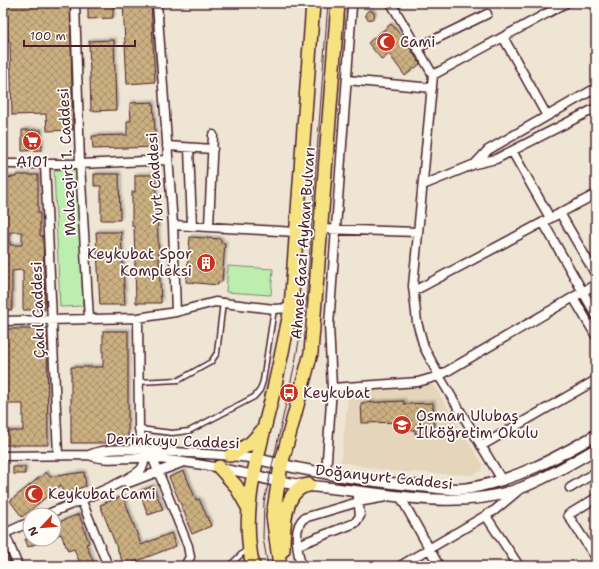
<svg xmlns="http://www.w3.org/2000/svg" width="599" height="569" font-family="'Shantell Sans',sans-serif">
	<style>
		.built { fill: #e4d5bb }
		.green { fill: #bbeeaf; stroke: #82866d }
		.building { fill: url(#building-cross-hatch); stroke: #4a1f2b; fill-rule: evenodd; filter: url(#shadow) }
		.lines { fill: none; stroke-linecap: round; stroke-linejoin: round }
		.service-casing { stroke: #4a1f2b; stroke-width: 7 }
		.minor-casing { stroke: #4a1f2b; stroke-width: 11 }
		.tertiary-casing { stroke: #4a1f2b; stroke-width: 13 }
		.primary-casing { stroke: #4a1f2b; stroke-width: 16 }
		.service { stroke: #fdfcf7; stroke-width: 4 }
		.minor { stroke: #fdfcf7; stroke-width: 8 }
		.tertiary { stroke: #fdfcf7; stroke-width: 10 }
		.primary { stroke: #f7e281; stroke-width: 13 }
		.tram { stroke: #4a1f2b; stroke-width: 1 }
		.labels { text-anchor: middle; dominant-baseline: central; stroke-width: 3.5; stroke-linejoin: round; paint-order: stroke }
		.poi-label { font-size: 15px; fill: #4a1f2b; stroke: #fdfcf7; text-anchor: start }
		.street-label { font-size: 15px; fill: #4a1f2b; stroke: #fdfcf7 }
	</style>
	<defs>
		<pattern id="building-cross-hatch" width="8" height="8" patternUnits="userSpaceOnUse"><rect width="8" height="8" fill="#cbb081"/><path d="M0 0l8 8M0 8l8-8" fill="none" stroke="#a78f6a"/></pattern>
		<filter id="shadow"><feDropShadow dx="2" dy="-2" stdDeviation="1" flood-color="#0004"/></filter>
	</defs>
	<rect width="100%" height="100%" fill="#eee5d4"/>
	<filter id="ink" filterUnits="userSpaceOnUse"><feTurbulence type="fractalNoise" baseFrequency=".025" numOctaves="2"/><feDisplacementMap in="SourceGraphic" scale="8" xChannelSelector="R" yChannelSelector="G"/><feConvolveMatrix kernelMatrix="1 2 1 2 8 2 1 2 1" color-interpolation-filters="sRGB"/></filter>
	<g filter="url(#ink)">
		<path class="built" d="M 433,384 L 483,465 L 481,471 L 470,475 L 388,471 L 341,462 L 349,389 Z"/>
		<path class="green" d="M 78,169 L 83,306 L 60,307 L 54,170 Z
			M 228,266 L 273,269 L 271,295 L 226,292 Z"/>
		<path class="building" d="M 6,3 L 70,3 L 73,130 L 47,131 L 46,114 L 12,115 L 10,41 L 8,41 Z
			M 123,3 L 151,3 L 155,82 L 127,84 Z
			M 113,5 L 113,18 L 88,19 L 88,6 Z
			M365.5 15a4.5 4.5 0 1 1 9 0a4.5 4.5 0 1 1-9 0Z
			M 391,24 L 405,40 L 420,64 L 405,76 L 389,54 L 382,60 L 368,43 Z
			M 114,40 L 116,110 L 91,111 L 89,41 Z
			M 153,102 L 156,147 L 93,149 L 92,136 L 127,135 L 127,121 L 131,121 L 130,103 Z
			M 22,130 L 41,130 L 42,150 L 22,151 Z
			M 94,174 L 119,174 L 120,220 L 101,220 L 101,186 L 94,186 Z
			M 16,175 L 38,175 L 38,213 L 40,213 L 40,236 L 43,236 L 45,310 L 23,310 L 23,270 L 12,271 L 12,310 L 3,310 L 3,178 L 16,177 ZM 10,232 L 22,232 L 22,245 L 10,245 Z
			M 135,175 L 155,175 L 161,303 L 136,303 L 134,226 L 132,226 L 132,192 L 135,192 Z
			M 96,232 L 121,232 L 125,305 L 100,305 Z
			M 190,237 L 221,239 L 221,243 L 225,243 L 222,282 L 218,282 L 218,285 L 186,282 Z
			M 3,329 L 47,329 L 48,445 L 3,445 L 3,431 L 23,431 L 23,404 L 3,404 Z
			M 103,331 L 128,331 L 128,443 L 71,443 L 71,367 L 103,367 Z
			M 404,401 L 404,404 L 433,403 L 434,429 L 426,429 L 426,434 L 415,434 L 415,430 L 407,430 L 407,422 L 362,423 L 361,403 Z
			M 13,467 L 25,467 L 25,474 L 13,474 Z
			M 184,471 L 196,500 L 199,499 L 211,526 L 192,534 L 187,522 L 188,521 L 169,477 Z
			M 46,472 L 50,477 L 84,472 L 86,486 L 63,494 L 61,485 L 22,517 L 10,501 Z
			M 153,486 L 163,510 L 148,515 L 139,491 Z
			M 123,496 L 141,545 L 171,533 L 176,546 L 124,566 L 100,505 Z
			M 79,514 L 89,543 L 86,544 L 95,566 L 81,566 L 74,549 L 68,551 L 61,534 L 54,537 L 54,524 Z
			M 25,539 L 48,539 L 28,547 Z
			M 3,544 L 12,566 L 3,566 Z"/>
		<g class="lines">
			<g class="service-casing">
				<path id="service" d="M 138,382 L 179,380 L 211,362 L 217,353 L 223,302
					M 139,429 L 172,433 L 189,431 L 254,397 L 260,390 L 263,381 L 274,309
					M 229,566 L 247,549"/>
			</g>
			<g class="minor-casing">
				<path id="minor" d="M 75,3 L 80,164 L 89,319
					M 391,3 L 433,75 L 413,286 L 417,322 L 424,347 L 439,376 L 502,480
					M 503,37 L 547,116
					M 417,48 L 487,14
					M 433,75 L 566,3
					M 347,80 L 432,88
					M 167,146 L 213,149
					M 189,148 L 192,226
					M 512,151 L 550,218
					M 3,164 L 80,164 L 168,160
					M 45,164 L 58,455
					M 475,164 L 488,150 L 596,88
					M 423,185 L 475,164 L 496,159 L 596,108
					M 560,213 L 596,275
					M 543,222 L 596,315
					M 173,225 L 296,232
					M 209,226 L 213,135
					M 320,229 L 418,232
					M 414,291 L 596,194
					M 573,297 L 596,336
					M 176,312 L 215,302 L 274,309 L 291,308
					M 138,318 L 139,429 L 145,450 L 153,459 L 160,476 L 188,546 L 190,557 L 185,566
					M 3,321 L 138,318 L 176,312 L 173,225 L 157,3
					M 332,388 L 418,382 L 439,376 L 596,284
					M 481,446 L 596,380
					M 89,455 C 111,445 150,451 174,452 C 202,454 229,455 257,459
					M 3,456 L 89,455 C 106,462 126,457 144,458 C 181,460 218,467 254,475
					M 326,473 L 332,388 L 329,325 L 352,6 L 354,3
					M 128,483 L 181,463
					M 570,488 L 596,472
					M 400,496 L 439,566
					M 596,498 L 568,515 L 596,558
					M 81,499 L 108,566
					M 46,515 C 63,507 134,480 142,468 C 145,464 144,458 145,453
					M 486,516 L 519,566
					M 3,529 L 18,566
					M 3,534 L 30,522
					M 298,545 L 355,523 L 360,516 L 358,497
					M 301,566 C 298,552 292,528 304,518 L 358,502 L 386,497
					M 400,566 L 495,510 L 519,490"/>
			</g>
			<g class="tertiary-casing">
				<path id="tertiary" d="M 257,459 C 310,472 364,481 419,486 C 436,487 453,491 470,488 C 516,480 556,458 596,435
					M 254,475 C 283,485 316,486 347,490 C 403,497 466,509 521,488 C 547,478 572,463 596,449"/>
			</g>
			<g class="primary-casing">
				<path id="primary" d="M 231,455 L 251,443 L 263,430
					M 219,467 L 236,486 L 249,509
					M 283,550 C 283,530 283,488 309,485
					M 253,566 C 239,511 259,451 272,397 C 279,368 285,338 291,308 L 313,3
					M 280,566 L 273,516 L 281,465 L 311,353 L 338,3"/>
			</g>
			<use href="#service" class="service"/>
			<use href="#minor" class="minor"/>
			<use href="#tertiary" class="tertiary"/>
			<use href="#primary" class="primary"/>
			<path class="tram" d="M 268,566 L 263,538 L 264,502 L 295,363 L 306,302 L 328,3"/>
		</g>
	</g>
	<defs>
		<g id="mosque-disc" transform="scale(1)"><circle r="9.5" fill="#c8321e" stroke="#fdfcf7"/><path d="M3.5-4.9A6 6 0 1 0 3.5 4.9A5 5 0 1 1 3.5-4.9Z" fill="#fff"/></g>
		<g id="supermarket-disc" transform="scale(1)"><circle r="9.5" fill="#c8321e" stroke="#fdfcf7"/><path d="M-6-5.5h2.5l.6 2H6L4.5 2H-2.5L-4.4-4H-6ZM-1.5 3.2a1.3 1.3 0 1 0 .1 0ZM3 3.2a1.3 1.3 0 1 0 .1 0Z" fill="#fff"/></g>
		<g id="building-disc" transform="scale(1)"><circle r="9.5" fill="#c8321e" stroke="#fdfcf7"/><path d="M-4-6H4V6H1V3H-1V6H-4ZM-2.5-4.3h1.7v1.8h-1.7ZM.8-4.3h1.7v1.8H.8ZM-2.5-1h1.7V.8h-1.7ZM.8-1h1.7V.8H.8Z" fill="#fff"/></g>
		<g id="bus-disc" transform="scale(1)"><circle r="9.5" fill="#c8321e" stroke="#fdfcf7"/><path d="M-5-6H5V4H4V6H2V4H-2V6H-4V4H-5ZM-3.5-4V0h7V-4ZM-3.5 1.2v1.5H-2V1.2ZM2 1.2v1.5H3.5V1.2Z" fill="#fff"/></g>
		<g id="school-disc" transform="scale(1)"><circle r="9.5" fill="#c8321e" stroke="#fdfcf7"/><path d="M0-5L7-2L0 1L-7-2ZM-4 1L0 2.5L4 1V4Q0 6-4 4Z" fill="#fff"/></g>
	</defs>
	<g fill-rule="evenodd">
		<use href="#mosque-disc" x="386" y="42"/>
		<use href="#supermarket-disc" x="32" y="141"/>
		<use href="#building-disc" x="206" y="263"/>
		<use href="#bus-disc" x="289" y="393"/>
		<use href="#school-disc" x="402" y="425"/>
		<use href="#mosque-disc" x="34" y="494"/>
	</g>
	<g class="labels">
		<g class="poi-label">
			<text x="400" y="42">Cami</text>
			<text x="32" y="162" text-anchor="middle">A101</text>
			<text x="192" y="254" text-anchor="end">Keykubat Spor<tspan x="192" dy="17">Kompleksi</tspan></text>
			<text x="303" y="393">Keykubat</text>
			<text x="416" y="416">Osman Ulubaş<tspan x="416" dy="17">İlköğretim Okulu</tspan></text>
			<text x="48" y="494">Keykubat Cami</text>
		</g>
		<g class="street-label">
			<text transform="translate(67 162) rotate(-93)">Malazgirt 1. Caddesi</text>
			<text transform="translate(155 178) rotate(-94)">Yurt Caddesi</text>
			<text transform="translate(303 243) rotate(-86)">Ahmet Gazi Ayhan Bulvarı</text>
			<text transform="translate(38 310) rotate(-92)">Çakıl Caddesi</text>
			<text transform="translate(173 441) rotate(2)">Derinkuyu Caddesi</text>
			<text transform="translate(384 477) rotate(6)">Doğanyurt Caddesi</text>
		</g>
	</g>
	<rect width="599" height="569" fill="none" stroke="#fdfcf7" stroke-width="16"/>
	<rect x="8" y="8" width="583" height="553" fill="none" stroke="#4a1f2b" stroke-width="1.5" filter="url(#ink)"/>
	<g transform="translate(42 527) rotate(244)"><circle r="19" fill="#fdfcf7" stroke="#b5a4a5"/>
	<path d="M0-3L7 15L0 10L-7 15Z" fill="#c8321e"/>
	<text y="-6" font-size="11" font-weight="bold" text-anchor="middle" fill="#4a1f2b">N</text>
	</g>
	<path d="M24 40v6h111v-6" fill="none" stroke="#4a1f2b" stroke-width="2"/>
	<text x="30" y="40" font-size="12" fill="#4a1f2b" stroke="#fdfcf7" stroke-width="3" paint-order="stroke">100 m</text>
</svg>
